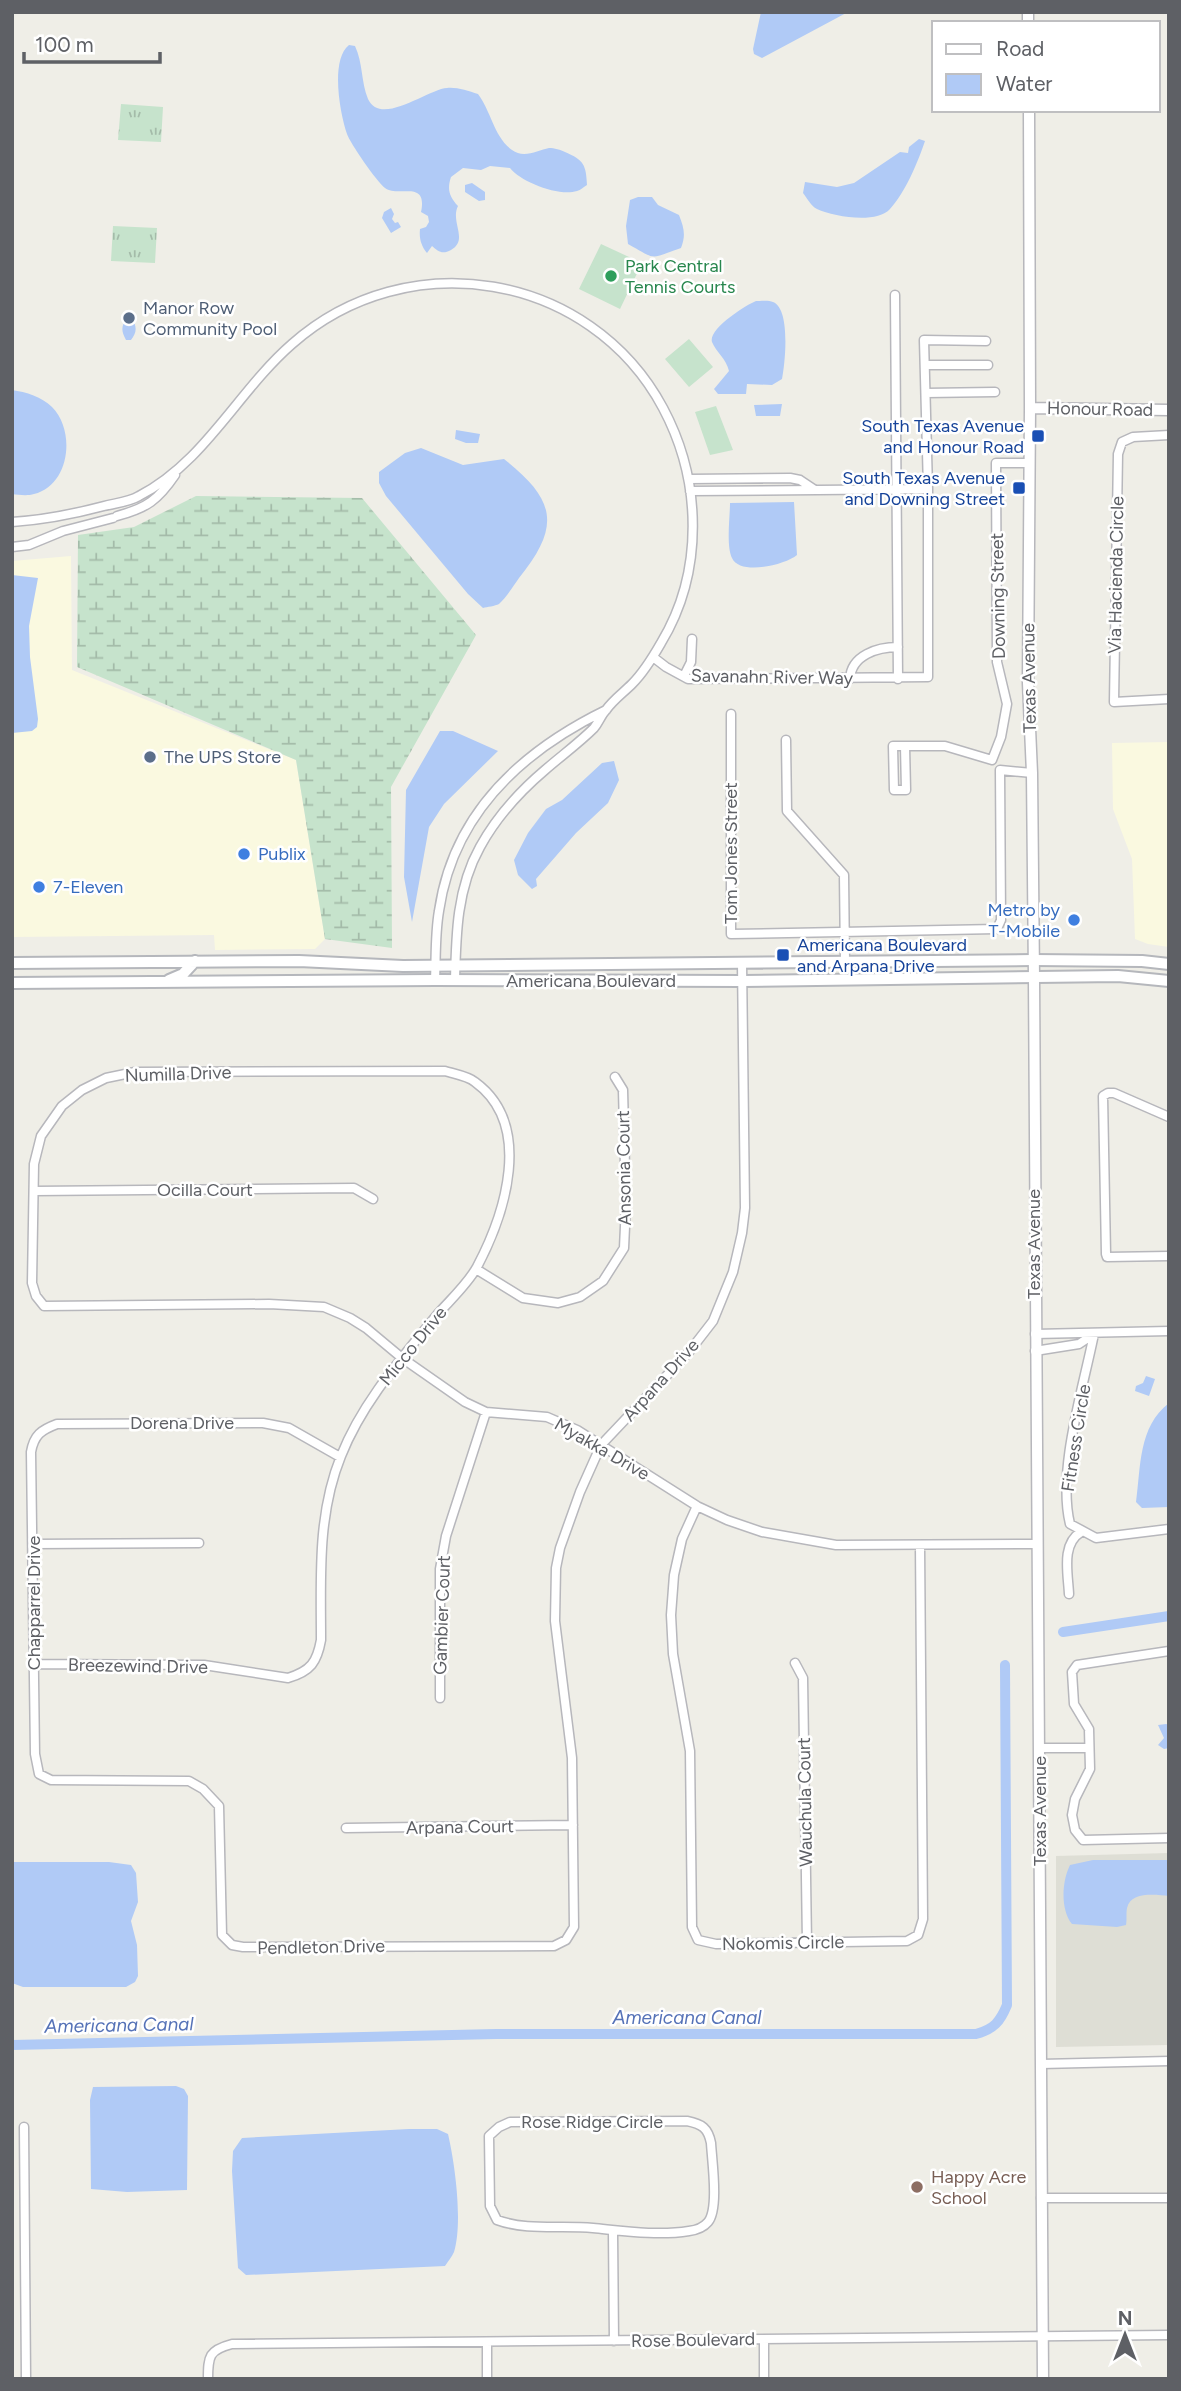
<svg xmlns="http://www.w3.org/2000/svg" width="1181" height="2391" viewBox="0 0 1181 2391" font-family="Figtree,sans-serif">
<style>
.commercial{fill:#faf9e0}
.education{fill:#deded5}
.grass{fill:url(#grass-tufts)}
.wetland{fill:url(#wetland-marsh)}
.pitch{fill:#c6e3cc}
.water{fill:#b0caf6}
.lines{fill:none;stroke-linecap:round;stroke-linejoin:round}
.canal{stroke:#b0caf6;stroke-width:10}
.minor-casing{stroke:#b7b7bc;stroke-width:11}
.tertiary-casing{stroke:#b7b7bc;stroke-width:13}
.secondary-casing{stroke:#b5b7bc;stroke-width:14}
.minor{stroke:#fff;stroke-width:8}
.tertiary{stroke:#fff;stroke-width:10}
.secondary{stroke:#fff;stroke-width:10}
.leisure-dot{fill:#2e9e5b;stroke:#fff;stroke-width:2.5}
.service-dot{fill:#5c6f8a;stroke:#fff;stroke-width:2.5}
.transit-dot{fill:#1a4fb4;stroke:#fff;stroke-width:2.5}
.shop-dot{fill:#3f7fe0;stroke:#fff;stroke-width:2.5}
.education-dot{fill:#8d6e63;stroke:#fff;stroke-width:2.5}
.labels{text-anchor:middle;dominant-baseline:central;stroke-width:5;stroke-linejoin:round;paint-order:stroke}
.leisure-label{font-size:18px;fill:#27864d;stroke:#fff;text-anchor:start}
.service-label{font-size:18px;fill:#4e5e75;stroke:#fff;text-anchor:start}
.street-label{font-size:18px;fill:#5e6065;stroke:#fff}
.transit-label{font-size:18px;fill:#164399;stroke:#fff;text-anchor:end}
.shop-label{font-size:18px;fill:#366cbe;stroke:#fff;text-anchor:start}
.education-label{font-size:18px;fill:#785e54;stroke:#fff;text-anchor:start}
.water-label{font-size:19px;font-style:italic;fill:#5572b7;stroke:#fff}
</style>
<defs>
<pattern id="grass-tufts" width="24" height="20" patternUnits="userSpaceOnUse" patternTransform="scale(1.75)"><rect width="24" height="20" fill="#c6e3cc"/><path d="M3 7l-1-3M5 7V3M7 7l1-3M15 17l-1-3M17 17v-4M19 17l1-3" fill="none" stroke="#a4bba9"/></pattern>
<pattern id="wetland-marsh" width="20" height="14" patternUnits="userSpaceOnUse" patternTransform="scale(1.75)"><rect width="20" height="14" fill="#c6e3cc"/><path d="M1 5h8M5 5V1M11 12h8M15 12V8" fill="none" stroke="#a4bba9"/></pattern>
</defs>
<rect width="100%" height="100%" fill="#efeee7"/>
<path class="commercial" d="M71 556 72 670 296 760 325 939 315 949 215 950 214 935 12 937V561Z
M1169 742V947L1148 944 1135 939 1132 859 1113 809 1112 743Z"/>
<path class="education" d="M1169 1853V2045L1056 2047V1856Z"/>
<path class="grass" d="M121 104 163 107 161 142 118 140Z
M113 226 157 228 155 263 111 261Z"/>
<path class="wetland" d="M196 496 362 498 476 635 391 787 392 948 325 939 296 760 77 667 78 535 134 527Z"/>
<path class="pitch" d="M601 244 642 263 620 309 579 289Z
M689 339 713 367 689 387 665 359Z
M716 406 733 450 710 455 695 412Z"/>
<path class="water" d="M761 12H848L762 58 754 54 753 49Z
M349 45 355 46C363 63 361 82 368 99 381 127 428 89 447 88 457 87 468 91 478 94 491 111 494 137 512 150 524 159 538 150 549 148 554 148 561 150 565 152 584 160 586 165 587 185 583 187 581 190 577 191 559 197 521 182 510 168L490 166 481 170 463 168 451 177C447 189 449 196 458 206 450 222 469 240 451 250 442 255 438 251 432 246L427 253C421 246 419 238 420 229L426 227 429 222 428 216 421 212C428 179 398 198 385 188 377 182 350 143 347 134 340 114 330 60 349 45Z
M919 139 925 141C918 162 905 193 890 209 877 224 834 217 817 209 811 206 807 198 803 193L805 182 837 187 854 183 900 152 908 153 909 147Z
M472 183 485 192V200L479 201 465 192V185Z
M638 197H652L658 205 679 215C684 228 686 235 681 248 649 259 658 261 628 244L626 226 630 200Z
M391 208 394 214 392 219 395 223 398 222 401 227 391 233 382 218 384 212Z
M756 301C761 301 769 300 773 302 791 309 785 364 782 379L772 385 747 384 746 394H718L714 389 729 371C726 358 716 352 712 342 708 329 746 305 756 301Z
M127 318H132C137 327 137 332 131 340H126C121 331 121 326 127 318Z
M12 390C26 392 42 397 52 407 76 431 70 485 34 494 28 496 19 495 12 494Z
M782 404 780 416H756L754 405Z
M456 430 480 434 478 443H466L455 439Z
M421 448 463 465 504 459C556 500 561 526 519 578 514 585 506 598 499 604 495 606 487 607 483 608L468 594 386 496 379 483V472L405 453Z
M794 502 797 555C785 565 740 576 732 558 726 546 730 517 730 503Z
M12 575 38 578 29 626 30 657 38 719 37 727 32 731 12 733Z
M440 731H453L498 751 444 804 429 827 412 922 404 877 406 790Z
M614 761 619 780 608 803 576 833 536 879 537 886 532 889 518 875 514 860 528 833 546 809 562 800 602 763Z
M1146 1376 1155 1379 1149 1396 1135 1391 1136 1386 1143 1383Z
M1169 1403V1507L1142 1508 1136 1502C1141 1467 1138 1427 1169 1403Z
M1166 1724 1169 1725V1748L1164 1749 1158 1745 1164 1738 1158 1725Z
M1093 1860H1169V1896C1156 1895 1131 1891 1127 1908 1126 1913 1127 1920 1126 1925L1117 1927 1072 1924C1060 1909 1062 1881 1070 1865Z
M12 1862H109L131 1865 136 1873 138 1902 131 1921 137 1945 138 1976 135 1982 126 1987H23L12 1983Z
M176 2086 184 2089 188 2096 187 2190 127 2192 91 2189 90 2100 93 2087Z
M409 2129H437L448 2134C455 2164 463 2222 454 2252 452 2257 448 2261 445 2266L246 2275 238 2268 232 2171 233 2151 242 2138Z"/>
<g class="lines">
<path class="canal" d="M1063 1632 1169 1616
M12 2045 496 2034H976C994 2029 1000 2022 1007 2005L1005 1665"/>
<defs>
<path id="minor" d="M895 295 898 679
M925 365H988
M926 393 995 392
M1169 435 1133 437 1122 442 1118 454 1114 702 1169 699
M689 479 790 478 800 480 815 490
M690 491 928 489
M117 516C147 508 158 500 175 475
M12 522C44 520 74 514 104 506 116 503 129 502 139 496 205 462 238 391 292 344 407 242 590 272 663 408 702 481 704 572 661 643 653 657 643 673 632 684 623 693 613 700 606 710 601 715 599 722 594 728 579 743 561 756 545 770 519 792 496 818 480 847 457 888 456 934 455 980
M12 547 29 545 63 531 113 518
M653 657 666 667 688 679 928 677V489L924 340 986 341
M684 676 691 662 692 639
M850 679C851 655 878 647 898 647
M731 714V934L997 929 1001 920 1000 770 1032 773
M786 740 787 811 844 875 845 962
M905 746 906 790H894L893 746H945L992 760 1001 737 1007 704 997 662 996 463H1029
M435 980C436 957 435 934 439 911 453 814 522 751 606 710
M1169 1117 1114 1093H1108L1103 1096 1106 1254 1107 1257 1169 1256
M34 1191 354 1188 373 1199
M476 1269 523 1298 558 1303 580 1297 603 1281 624 1248 626 1205 623 1090 615 1077
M1035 1334 1169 1331
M1094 1334C1083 1389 1057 1471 1070 1524L1096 1538 1169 1529
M1035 1351 1079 1344 1094 1334
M340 1457 289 1428 263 1423 57 1424C41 1430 34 1435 31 1452L35 1754 39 1774 51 1780 189 1781 203 1789 219 1806 222 1935 232 1945 243 1947 554 1946 566 1940 574 1927 572 1758 555 1621 556 1568 560 1548 580 1492 601 1445 689 1352 713 1321 733 1272 742 1233 745 1208 742 963
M697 1506 682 1539 674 1575 671 1615 673 1654 690 1751 692 1927 698 1940 716 1944 907 1941 918 1935 923 1919 920 1545
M34 1544 199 1543
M1069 1594C1068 1573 1061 1544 1081 1532
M1169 1651 1077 1665 1072 1672 1074 1704 1089 1729 1090 1769 1075 1799 1072 1815 1075 1830 1083 1840 1169 1838
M795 1663 803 1678 807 1943
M34 1664 204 1665 288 1678C311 1671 317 1662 321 1640 321 1578 317 1515 341 1456 362 1403 400 1360 436 1316 449 1301 467 1285 477 1267 505 1214 534 1125 475 1082 468 1076 454 1074 445 1071L135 1072 106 1078 82 1090 62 1106 41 1136 34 1164 32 1283 36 1296 44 1306 269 1304 324 1307 350 1318 366 1328 402 1358 465 1402 486 1412 547 1417 577 1430 697 1506 727 1520 762 1532 836 1545 1037 1544
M440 1698V1569L446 1536 486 1412
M1039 1748H1089
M346 1828 573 1825
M1041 2064 1169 2061
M687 2121C702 2124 708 2128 711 2143 712 2161 719 2209 708 2222 703 2228 697 2230 689 2231 658 2236 624 2231 593 2228 561 2225 527 2231 497 2220L490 2206 489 2136 499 2127 510 2122Z
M24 2127 26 2379
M1041 2198H1169
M613 2232 614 2341
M487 2343V2379
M208 2379C208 2356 209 2350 232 2344L1169 2335
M764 2379V2339"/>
<path id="tertiary" d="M1028 12V23
M1029 110 1030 408 1028 683 1032 773 1034 978 1043 2379
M1030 408 1169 410"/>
<path id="secondary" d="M12 963 299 961 403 966 1033 960 1142 961 1169 964
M169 980 183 974 195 961
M12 983 435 980 743 981 1118 976 1169 981"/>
</defs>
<use href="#minor" class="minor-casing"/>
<use href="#tertiary" class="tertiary-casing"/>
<use href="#secondary" class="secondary-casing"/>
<use href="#minor" class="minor"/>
<use href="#tertiary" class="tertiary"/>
<use href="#secondary" class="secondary"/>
</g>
<circle class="leisure-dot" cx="611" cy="276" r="7"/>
<g class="service-dot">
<circle cx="129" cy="318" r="7"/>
<circle cx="150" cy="757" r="7"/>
</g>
<g class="transit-dot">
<rect x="1031" y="429" width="14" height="14" rx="3.5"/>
<rect x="1012" y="481" width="14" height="14" rx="3.5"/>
<rect x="776" y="948" width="14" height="14" rx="3.5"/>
</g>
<g class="shop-dot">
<circle cx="244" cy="854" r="7"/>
<circle cx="39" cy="887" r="7"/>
<circle cx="1074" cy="920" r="7"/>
</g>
<circle class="education-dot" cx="917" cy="2187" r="7"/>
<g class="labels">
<g class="leisure-label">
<text x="625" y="266">Park Central<tspan x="625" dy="21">Tennis Courts</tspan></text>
</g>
<g class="service-label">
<text x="143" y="308">Manor Row<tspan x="143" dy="21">Community Pool</tspan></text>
<text x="164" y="757">The UPS Store</text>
</g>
<g class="street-label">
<text transform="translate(1100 409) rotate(1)">Honour Road</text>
<text transform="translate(1116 575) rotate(-89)">Via Hacienda Circle</text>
<text transform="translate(998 596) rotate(-91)">Downing Street</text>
<text transform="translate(772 677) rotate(1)">Savanahn River Way</text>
<text transform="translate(1029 678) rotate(-91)">Texas Avenue</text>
<text transform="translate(731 853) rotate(-90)">Tom Jones Street</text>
<text x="591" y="981">Americana Boulevard</text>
<text transform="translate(178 1074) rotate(-2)">Numilla Drive</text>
<text transform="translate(624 1168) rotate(-91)">Ansonia Court</text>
<text x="205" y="1190">Ocilla Court</text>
<text transform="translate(1034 1244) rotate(-90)">Texas Avenue</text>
<text transform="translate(413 1346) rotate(-51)">Micco Drive</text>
<text transform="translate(661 1380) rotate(-48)">Arpana Drive</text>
<text x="182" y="1423">Dorena Drive</text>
<text transform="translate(1076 1438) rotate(-81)">Fitness Circle</text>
<text transform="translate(602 1449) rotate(30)">Myakka Drive</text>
<text transform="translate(34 1603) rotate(-90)">Chapparrel Drive</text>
<text transform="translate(442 1615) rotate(-88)">Gambier Court</text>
<text transform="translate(138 1666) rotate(1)">Breezewind Drive</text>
<text transform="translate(805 1802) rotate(-91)">Wauchula Court</text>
<text transform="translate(1040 1811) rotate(-90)">Texas Avenue</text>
<text transform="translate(460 1827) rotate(-1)">Arpana Court</text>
<text transform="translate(783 1943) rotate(-1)">Nokomis Circle</text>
<text transform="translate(321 1947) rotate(-1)">Pendleton Drive</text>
<text x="592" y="2122">Rose Ridge Circle</text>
<text transform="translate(693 2340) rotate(-1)">Rose Boulevard</text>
</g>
<g class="transit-label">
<text x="1024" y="426">South Texas Avenue<tspan x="1024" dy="21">and Honour Road</tspan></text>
<text x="1005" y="478">South Texas Avenue<tspan x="1005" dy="21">and Downing Street</tspan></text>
<text x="797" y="945" text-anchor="start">Americana Boulevard<tspan x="797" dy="21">and Arpana Drive</tspan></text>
</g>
<g class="shop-label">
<text x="258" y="854">Publix</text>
<text x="53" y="887">7-Eleven</text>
<text x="1060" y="910" text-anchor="end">Metro by<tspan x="1060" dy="21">T-Mobile</tspan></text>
</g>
<g class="education-label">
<text x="931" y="2177">Happy Acre<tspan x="931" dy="21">School</tspan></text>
</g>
<g class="water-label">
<text x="687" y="2017">Americana Canal</text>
<text transform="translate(119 2025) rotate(-1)">Americana Canal</text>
</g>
</g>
<rect width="1181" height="2391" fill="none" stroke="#5e6065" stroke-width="28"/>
<rect x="932" y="21" width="228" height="91" fill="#ffffff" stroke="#bfbfc1" stroke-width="2"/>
<rect x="946" y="44" width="35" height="10" fill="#ffffff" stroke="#bfbfc1" stroke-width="2"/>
<text x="996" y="56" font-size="21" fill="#5e6065">Road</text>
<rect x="946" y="74" width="35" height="21" fill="#b0caf6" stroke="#bfbfc1" stroke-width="2"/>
<text x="996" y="91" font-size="21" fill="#5e6065">Water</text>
<g transform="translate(1125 2335)" stroke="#ffffff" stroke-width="5" paint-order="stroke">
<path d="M0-5L12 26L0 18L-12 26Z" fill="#5e6065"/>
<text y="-10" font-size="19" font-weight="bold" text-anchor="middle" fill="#5e6065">N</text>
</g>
<path d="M24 52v10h136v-10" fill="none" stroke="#5e6065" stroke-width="3.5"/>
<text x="35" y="52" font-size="21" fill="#5e6065" stroke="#ffffff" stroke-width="5" paint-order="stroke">100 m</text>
</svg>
